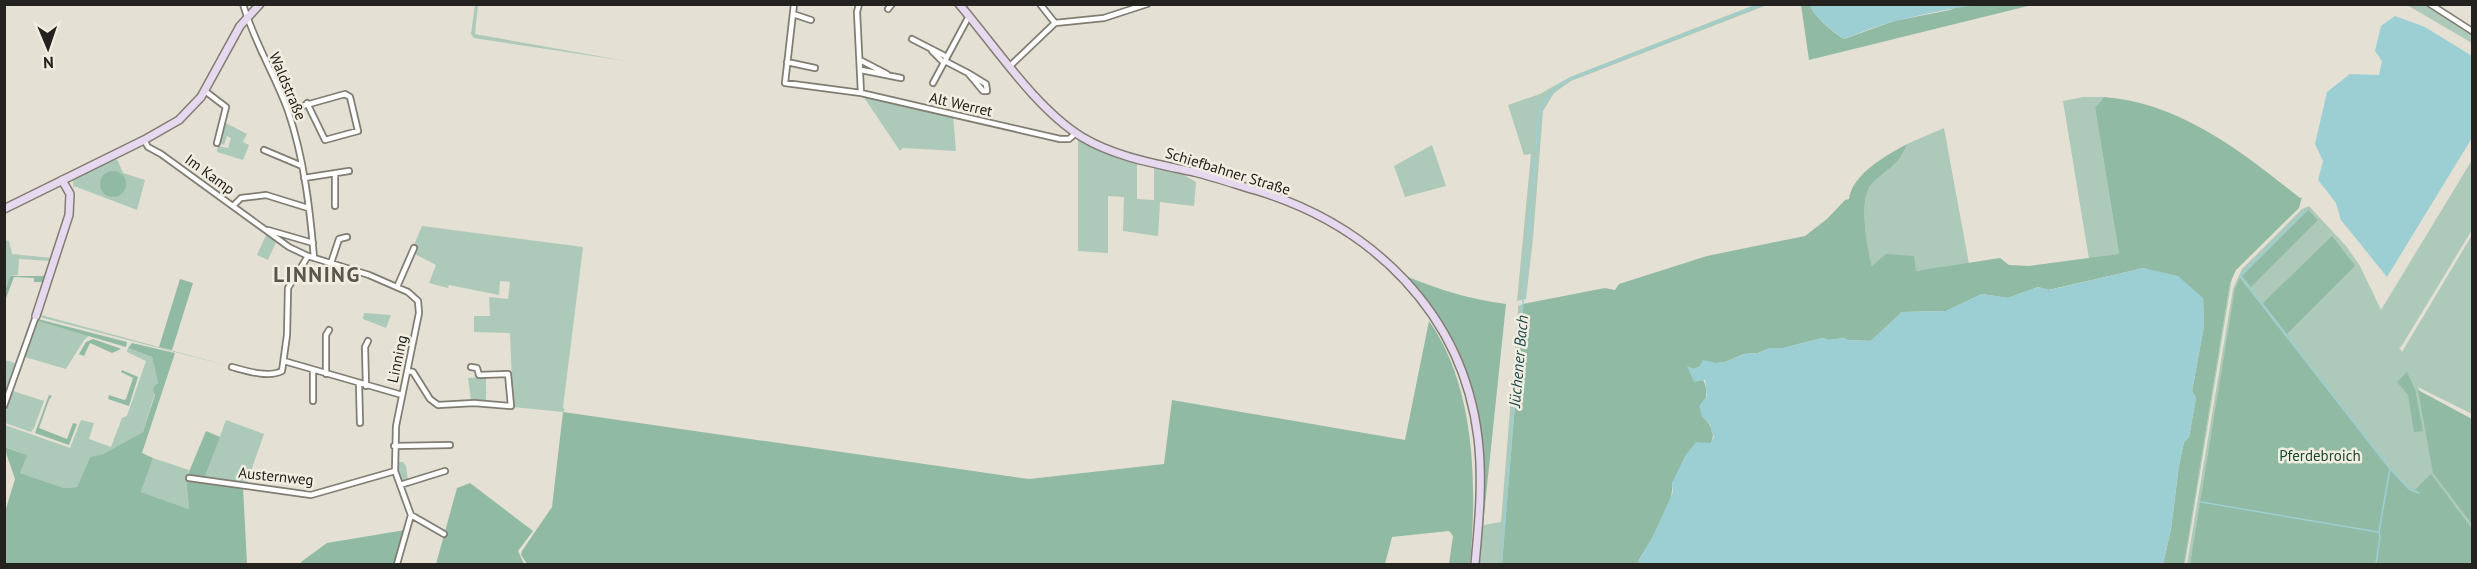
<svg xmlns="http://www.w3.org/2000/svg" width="2477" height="569" viewBox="0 0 2477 569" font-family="'PT Sans',sans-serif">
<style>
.green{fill:#acc9b9}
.forest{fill:#91baa4}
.water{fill:#9ccfd4}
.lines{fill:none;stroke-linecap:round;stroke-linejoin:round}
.stream{stroke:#9ccfd4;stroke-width:1.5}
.street-casing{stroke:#817d72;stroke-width:8}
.secondary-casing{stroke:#817d72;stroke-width:10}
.street{stroke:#fff;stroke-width:4.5}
.secondary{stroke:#e6d8ee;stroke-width:7}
.labels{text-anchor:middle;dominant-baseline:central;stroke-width:5;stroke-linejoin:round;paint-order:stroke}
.street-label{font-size:15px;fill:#24221e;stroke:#f2ede1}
.park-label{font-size:15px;fill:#164a33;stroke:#f2ede1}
.water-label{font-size:16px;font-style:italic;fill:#1b4a4e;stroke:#f2ede1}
.district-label{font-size:21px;font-weight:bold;letter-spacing:1.5px;fill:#5a564c;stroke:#f2ede1}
</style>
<rect width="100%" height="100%" fill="#e4e0d4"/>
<path class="green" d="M1757 4 1767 5 1571 81 1554 93 1543 111 1533 238 1526 299 1517 301 1531 154 1524 155 1508 105 1540 94 1570 77Z
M475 5H478L475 34 626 61 474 38 471 34Z
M2407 5H2425L2472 33V43Z
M861 93 953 115 956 151 903 148 900 151Z
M2083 97H2104L2095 108 2119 254 2089 259 2063 101Z
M224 122 247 134 243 142 249 145 243 160 217 152 218 146 228 148 231 138 227 136 224 145 219 143Z
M1944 128 1969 264 1916 271 1872 266C1867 248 1859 203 1870 186 1883 168 1898 168 1907 144Z
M1078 140 1108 154 1137 163V199L1154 200V168L1184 175 1196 182 1194 206 1160 202 1158 236 1123 231 1124 197 1108 196V253L1078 251Z
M1432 145 1446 186 1405 197 1394 166Z
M117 159 123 173 145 180 137 210 74 186V212L41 315 229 366 43 318 40 315 71 217 74 202 73 178Z
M2472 160V230L2401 347H2399L2402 352 2472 235V414L2418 387 2472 523V552L2191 564 2237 286 2190 564H2187L2233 289 2242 269 2302 209 2309 206 2346 246 2360 266 2381 310Z
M422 226 583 247 563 407 565 410 563 412 513 407 510 333 474 332V316H490L489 297 508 299 510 282 500 281 499 295 449 285 448 288 429 283 436 265 411 252Z
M267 233 277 240 268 260 257 255Z
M5 240 9 241 12 254 52 258 51 261 19 259 18 275 10 276 5 291Z
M2232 278 2185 564H2184L2230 283Z
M1523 304 1502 564H1477L1481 528 1483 525 1501 522 1518 310V306Z
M364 313 391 315 386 328 363 319Z
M37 321 89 336 84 340 66 369 25 357Z
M128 348 152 357 158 383 143 432 103 454 90 457 77 487 64 488 20 473 26 455 5 447V425L70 448 81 420 94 423 89 439 111 447 122 418 127 416 146 361 127 352Z
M5 360 18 364 5 403Z
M486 377V402L471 401 468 378Z
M13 391 44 401 34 428 31 432 5 423V414Z
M226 420 264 434 246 485 204 479Z
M153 458 189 470 186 479 189 509 141 492Z
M396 462H403L406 466 408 480 401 481Z"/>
<path class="forest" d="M1801 5H1810C1813 16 1834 33 1844 39L1894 21 1950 10 1962 5H2032L1809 60Z
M2104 97C2181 103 2242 152 2300 198L2302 197 2299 208 2236 270 2230 283 2184 564H2163L2171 529 2179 465 2184 442 2189 437 2196 398 2192 391 2204 326 2203 298 2144 268 2048 290 2038 287 2008 298 1982 294 1946 311 1902 312 1871 341 1848 340 1844 338 1829 340 1822 338 1783 348H1770L1758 353 1744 354 1725 362 1716 363 1703 361 1699 367 1694 369C1711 385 1707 394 1702 416 1710 424 1716 432 1711 443L1672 483C1675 504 1650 541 1639 560L1641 564H1502L1523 304 1605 288 1615 290 1619 284 1707 256 1805 236 1827 219 1845 200 1849 199C1852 174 1887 155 1907 144 1898 168 1884 169 1870 186 1859 202 1867 248 1872 266L1886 254 1914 256 1916 271 2000 258 2009 265 2029 266 2119 254 2095 108Z
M100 184a13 13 0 1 1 26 0a13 13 0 1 1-26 0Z
M2308 210 2318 220 2251 287 2242 276Z
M2332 236 2355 266 2287 334 2263 303Z
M47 273 43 282H34V278L14 277 5 301V291L10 276H43Z
M1406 276C1439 290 1470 299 1506 304L1483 525 1481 524C1488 423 1471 354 1406 276Z
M2240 278 2389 469 2409 490 2419 494 2414 491 2431 474 2472 529V564H2190L2235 289Z
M180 279 193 283 172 350 159 347Z
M38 319 127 342 126 347 37 321Z
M1429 321C1476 387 1477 487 1470 564H1449L1453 536 1449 531 1392 537 1385 564H527L521 555 522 551 552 507 563 412 1029 479 1164 464 1172 400 1405 440Z
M93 339 119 348 121 349 112 353 90 343 84 356 79 354 86 342Z
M132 343 175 353 142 453 153 458 141 492 189 509 186 479 206 431 220 437 204 479 243 487 247 564H5V512L15 479 4 447 27 455 20 473 64 488 77 487 90 457 103 454 143 432 155 395 153 388 158 383 152 357 128 348Z
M122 370 138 377 129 406 108 399 109 395 124 400 126 399 133 378 121 372Z
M2407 372 2415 389 2423 431 2414 432 2408 395 2397 382Z
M2418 390 2472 419V524L2433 473Z
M49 395 52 396 49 400 39 428 67 439 73 423 77 424 69 445 35 433Z
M470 483 533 531 518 551 524 564H436L457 488Z
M405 530 396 564H301V562L327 543Z"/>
<path class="water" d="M1810 5V4L1976 5C1932 11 1883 22 1844 39 1834 32 1813 16 1810 5Z
M2395 16 2425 27 2472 56V138L2387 277 2341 220 2336 203 2318 180 2323 161 2315 144 2327 92 2350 74 2379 75 2382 61 2375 51 2381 26Z
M2144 268 2178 276 2203 298 2204 326 2192 391 2196 398 2189 437 2184 442 2179 465 2171 529 2163 564H1641L1638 562 1653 536 1673 492 1672 483 1685 456 1696 442 1711 443 1714 437 1711 431V426L1702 416 1699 406 1707 396 1705 380 1694 382 1687 366 1694 369 1699 367 1703 360 1716 363 1725 362 1744 354 1758 353 1770 348H1783L1822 338 1829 340 1844 338 1848 340 1871 341 1902 312 1946 311 1982 294 2008 298 2038 287 2049 290Z"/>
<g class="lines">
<path class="stream" d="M1536 150C1538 117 1536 99 1567 80L1762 4
M2306 211 2240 276 2390 468 2379 532 2380 537 2376 564
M2391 469 2409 489 2419 493
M2201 502 2378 532
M1501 564 1535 158"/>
<defs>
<path id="street" d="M243 4C254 42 275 75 288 111 304 158 310 209 314 258
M794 4 785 83 861 93
M859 4 857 12 861 93 1060 139H1069L1076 133
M1040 4 1055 23
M2430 4 2472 31
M888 9 892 4
M793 14 811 20
M912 39 947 57
M932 51 944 63
M860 60 887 74
M945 61 968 73 983 91H987L986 84 968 73
M787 62 815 68
M1010 66 1055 23 1104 18 1147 4
M861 70 901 78
M933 83 969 16
M205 91 226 107 217 143
M288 110 345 94 350 97 358 131 325 140 307 103
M144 140 148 147 161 154 289 247 308 256 369 275 408 292 418 301 419 313 396 426 395 471 411 515 397 564
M264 150 302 166
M335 173V206
M304 178 349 171
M233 206 241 198 266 195 308 208
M268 230 313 243
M331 263 339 239 347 237
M397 287 414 248
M284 361 402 395
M232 367C247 371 268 378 282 371L287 335 288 288 308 256
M408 371 413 372 430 399 438 405 474 403 511 406 508 374 479 375 477 368 471 367
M326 374V335L329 330
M359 384 360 423
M366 386 365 347 368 341
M313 401V370
M4 406 36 316
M394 446 450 445
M189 478 311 495 395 471
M400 485 445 471
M411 515 444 534"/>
<path id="secondary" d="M959 4C995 46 1035 108 1082 137 1115 157 1157 164 1194 172 1214 177 1235 184 1255 190 1372 225 1463 313 1478 438 1483 480 1479 522 1475 564
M4 209 144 140 179 120 201 97 240 26 260 4
M36 316 69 215 70 194 62 180"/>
</defs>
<use href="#street" class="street-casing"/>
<use href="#secondary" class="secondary-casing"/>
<use href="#street" class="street"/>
<use href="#secondary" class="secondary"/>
</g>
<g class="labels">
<g class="street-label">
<text transform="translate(288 86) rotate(67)">Waldstraße</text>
<text transform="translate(961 104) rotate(13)">Alt Werret</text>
<text transform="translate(1228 171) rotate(17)">Schiefbahner Straße</text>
<text transform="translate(210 174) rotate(36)">Im Kamp</text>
<text transform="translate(397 359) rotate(-78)">Linning</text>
<text transform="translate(276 476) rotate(6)">Austernweg</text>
</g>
<g class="park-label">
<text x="2320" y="455">Pferdebroich</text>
</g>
<g class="water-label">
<text transform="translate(1518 361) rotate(-85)">Jüchener Bach</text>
</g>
<g class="district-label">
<text x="317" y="274">LINNING</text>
</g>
</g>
<rect width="2477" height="569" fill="none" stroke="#24221e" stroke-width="12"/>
<g transform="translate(48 48) rotate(178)" stroke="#f2ede1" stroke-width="4.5" paint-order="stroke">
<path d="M0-4.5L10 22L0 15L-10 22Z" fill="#24221e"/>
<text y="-9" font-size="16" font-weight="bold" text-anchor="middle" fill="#24221e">N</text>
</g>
</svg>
